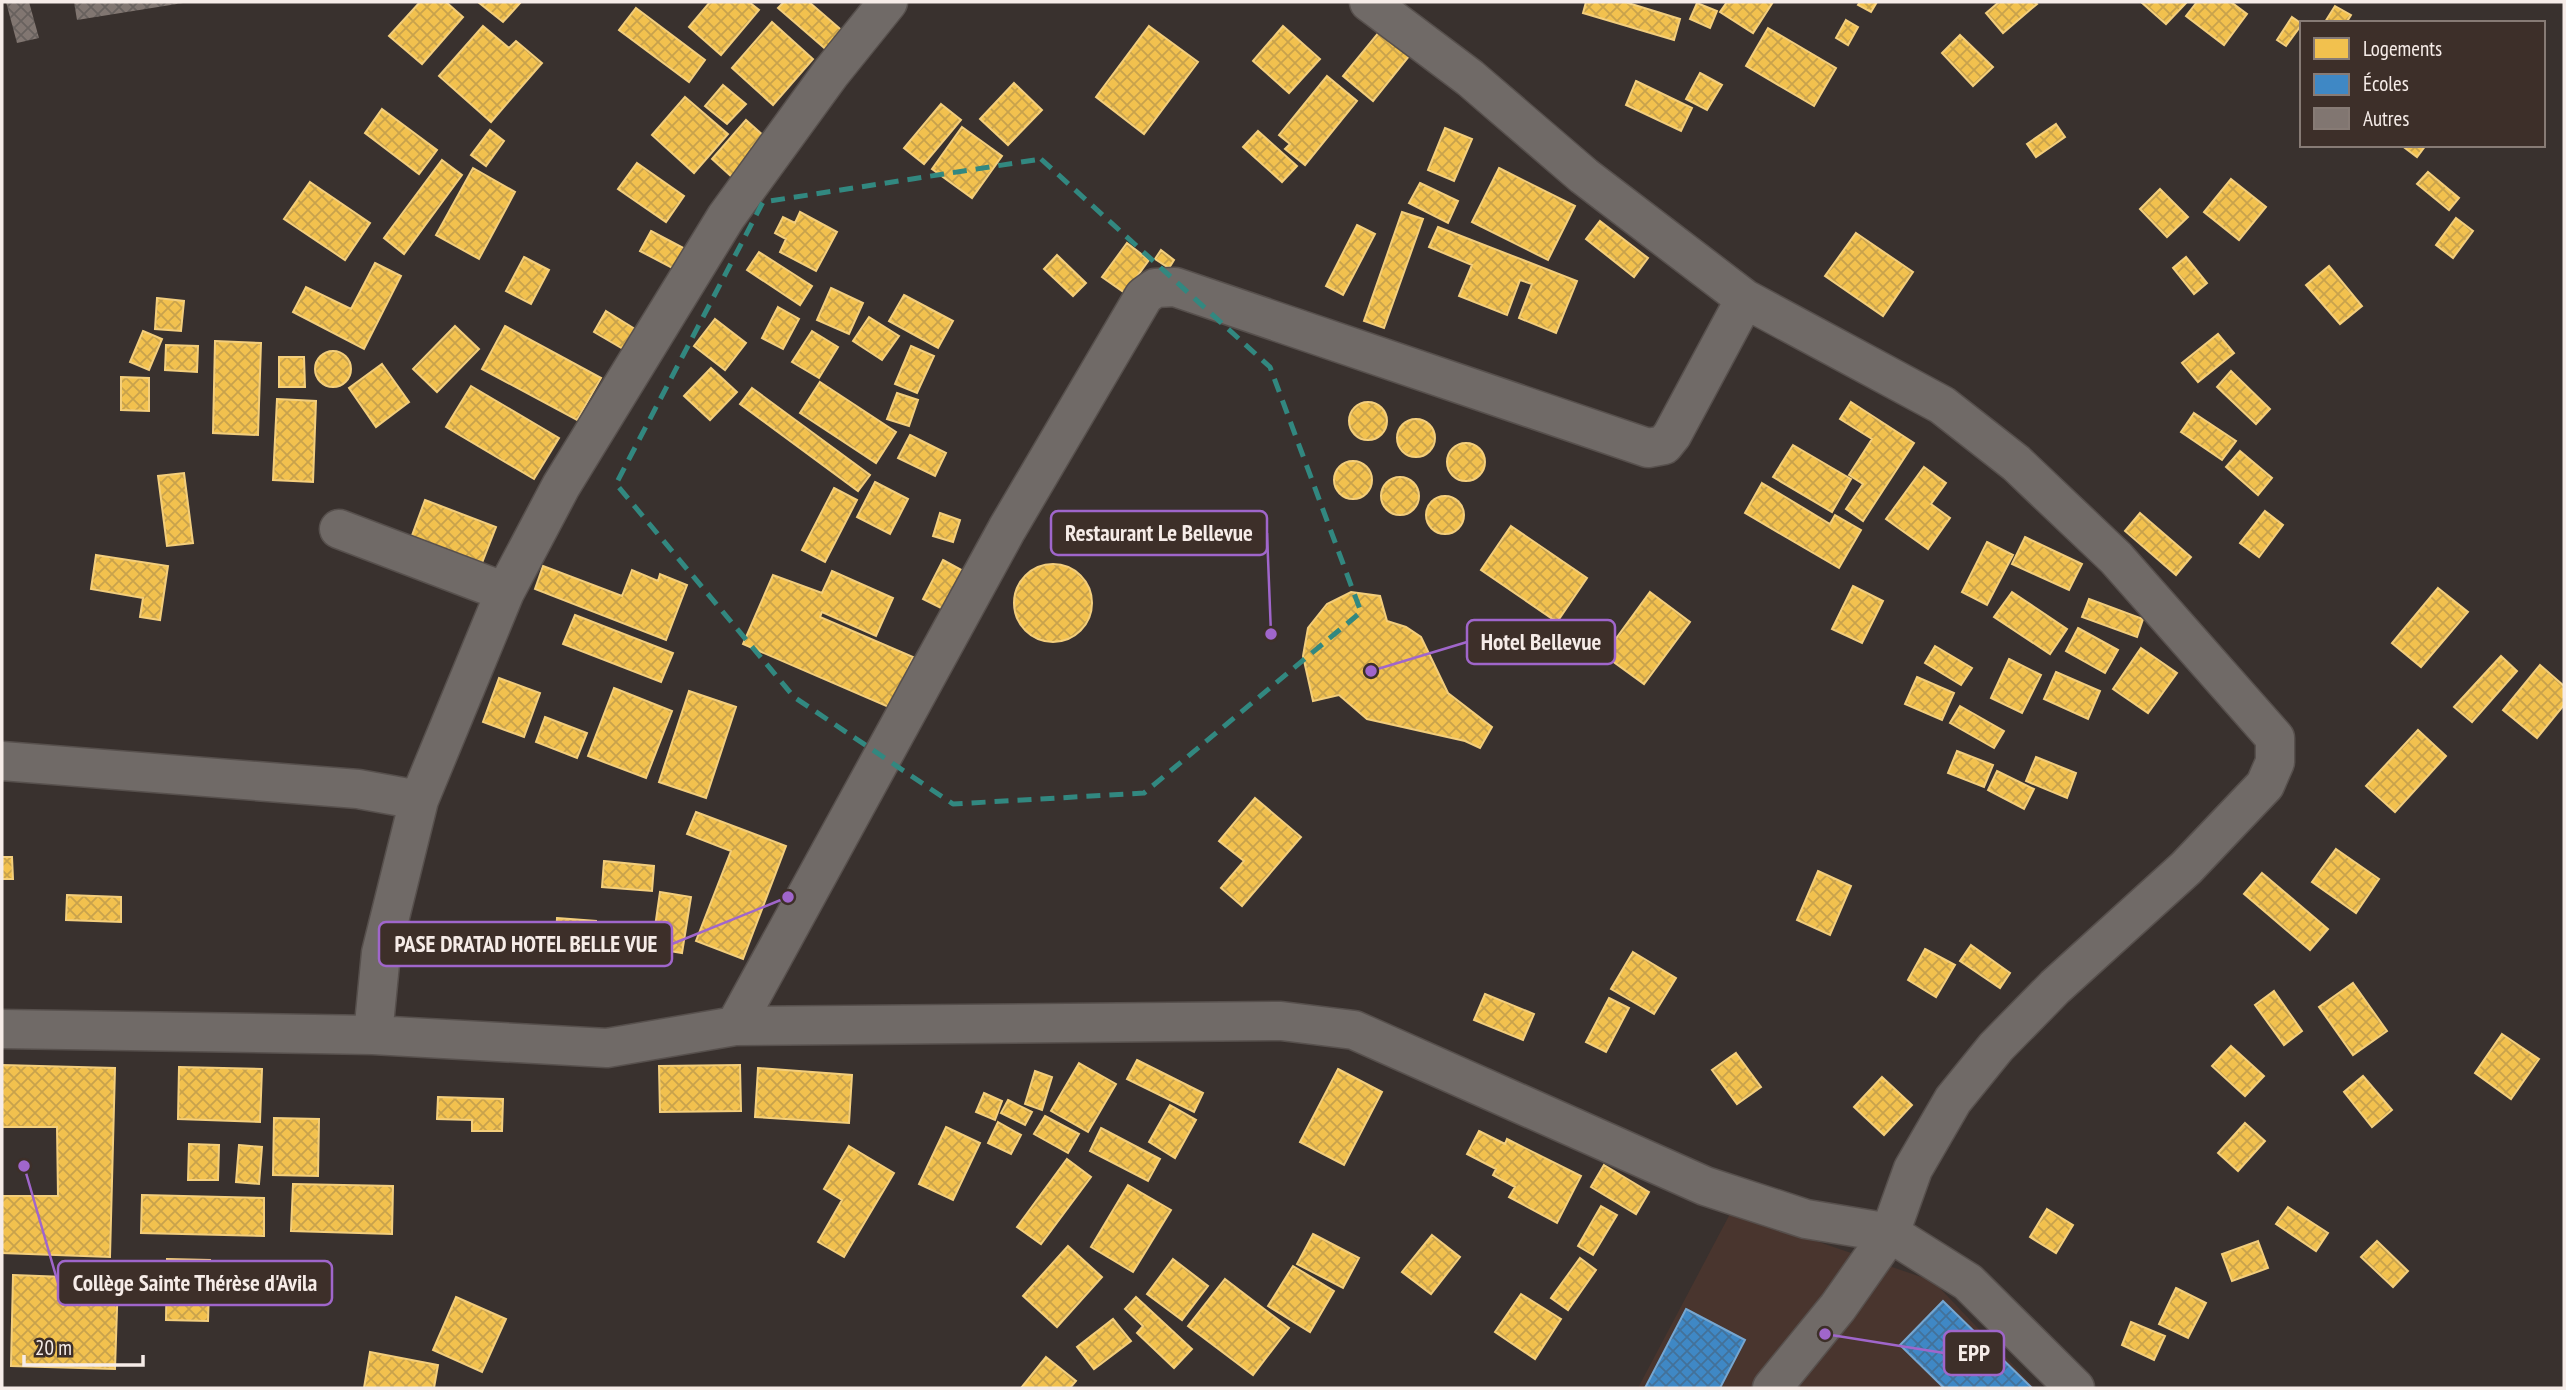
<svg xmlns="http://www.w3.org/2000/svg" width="2566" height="1390" viewBox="0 0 2566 1390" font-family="'PT Sans Narrow',sans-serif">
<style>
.built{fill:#49352e}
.homes{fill:url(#homes-cross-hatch);stroke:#f3ce7c;stroke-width:2}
.schools{fill:url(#schools-cross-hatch);stroke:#76a6d0;stroke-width:2}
.building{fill:url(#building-cross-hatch)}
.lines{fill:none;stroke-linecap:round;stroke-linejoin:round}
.minor-casing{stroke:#57504d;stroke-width:41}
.minor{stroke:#706a67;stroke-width:38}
.marked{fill:none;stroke:#328880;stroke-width:5;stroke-dasharray:14 9;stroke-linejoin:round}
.leader{fill:none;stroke:#a066cb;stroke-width:2.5}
.callout-dot{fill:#a066cb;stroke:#3d2f29;stroke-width:2.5}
.callout{fill:#3d2f29;stroke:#a066cb;stroke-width:2.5}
.callout-label{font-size:23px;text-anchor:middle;font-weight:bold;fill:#f6ece8}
</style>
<defs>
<pattern id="homes-cross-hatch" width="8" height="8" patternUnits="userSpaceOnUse" patternTransform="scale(1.75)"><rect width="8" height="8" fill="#f2c14e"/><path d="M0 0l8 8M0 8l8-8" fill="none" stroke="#c8a24c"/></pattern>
<pattern id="schools-cross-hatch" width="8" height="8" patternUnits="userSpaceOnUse" patternTransform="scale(1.75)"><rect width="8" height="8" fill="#3f88c5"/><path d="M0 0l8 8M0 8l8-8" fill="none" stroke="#437199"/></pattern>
<pattern id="building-cross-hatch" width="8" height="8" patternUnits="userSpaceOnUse" patternTransform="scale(1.75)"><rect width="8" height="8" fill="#817671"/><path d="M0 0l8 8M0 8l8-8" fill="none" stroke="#68615e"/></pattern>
</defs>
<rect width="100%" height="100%" fill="#39312e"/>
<path class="built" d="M1731 1212 1933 1281 2035 1388H1638Z"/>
<path class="homes" d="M420 2H446L463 17 422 64 389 36Z
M478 2H521L503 22Z
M710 2H749L759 10 721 55 689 27Z
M784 2H809L853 40 836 58 778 8Z
M1586 2H1625L1680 19 1674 40 1583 13Z
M1727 2H1773L1753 33 1720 12Z
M1860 2H1877L1871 12 1858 5Z
M1999 2H2034L2037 4 2003 33 1986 13Z
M2141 2H2187L2166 24Z
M2197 2H2231L2247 14 2224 45 2186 16Z
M1697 3 1717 11 1710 28 1690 19Z
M2335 6 2351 15 2346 23 2325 22Z
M636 8 705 60 689 82 619 30Z
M2292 17 2302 24 2286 46 2277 40Z
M1846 20 1858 27 1848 45 1836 38Z
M772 22 813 59 773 105 732 68Z
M483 26 509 48 516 41 542 63 491 122 439 76Z
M1149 26 1198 62 1144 134 1096 97Z
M1283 26 1320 59 1289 93 1253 61Z
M1768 28 1836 68 1814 106 1746 66Z
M1380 31 1410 55 1373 101 1343 76Z
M1960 35 1993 67 1973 86 1942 53Z
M1700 73 1722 85 1707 110 1686 99Z
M1327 76 1357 101 1305 165 1285 149 1290 144 1279 135Z
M1636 81 1692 108 1681 131 1626 105Z
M1014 83 1042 110 1008 145 980 119Z
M723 85 746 104 727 124 705 106Z
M685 97 728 134 694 173 652 135Z
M941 104 961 120 924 164 904 148Z
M382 109 437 150 419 174 365 133Z
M746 120 766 138 732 177 712 159Z
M2056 124 2065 137 2036 157 2027 144Z
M962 127 1002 156 972 198 932 169Z
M1445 128 1472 139 1454 181 1428 170Z
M490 130 504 141 486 166 471 155Z
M1258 131 1297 166 1282 182 1243 147Z
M2401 145H2426L2417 157Z
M442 160 462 175 404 254 384 238Z
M637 163 684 196 666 222 618 189Z
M473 168 515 192 479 259 436 235Z
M1499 168 1575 206 1548 260 1472 222Z
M2428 172 2459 198 2449 210 2417 184Z
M2231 179 2266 207 2239 240 2204 212Z
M310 182 370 223 345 260 284 219Z
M1420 183 1458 201 1448 223 1409 203Z
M2160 189 2188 217 2167 237 2140 209Z
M800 212 837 232 816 271 780 252 786 239 775 233 783 217 795 223Z
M1402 212 1423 219 1384 328 1364 321Z
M2456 218 2473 231 2453 258 2436 245Z
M1600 221 1648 258 1634 277 1586 239Z
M1357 225 1375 234 1343 295 1326 286Z
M1438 227 1577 281 1556 333 1519 318 1532 284 1520 280 1507 315 1459 296 1472 265 1429 247Z
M651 231 689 251 678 271 640 251Z
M1856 233 1913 272 1883 316 1825 276Z
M1127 243 1149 260 1125 293 1102 277Z
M1161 250 1174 260 1169 268 1155 259Z
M759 252 812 286 800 305 747 270Z
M1057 255 1086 283 1073 296 1044 269Z
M524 257 549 270 531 304 506 291Z
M2186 257 2207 283 2194 294 2173 268Z
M375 263 401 276 364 349 293 312 306 287 351 309Z
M2329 266 2362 306 2340 324 2306 285Z
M831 288 863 303 849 334 817 320Z
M904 295 953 321 938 348 889 321Z
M157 298 184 301 181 331 155 329Z
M778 307 799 319 783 349 762 338Z
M606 311 635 329 623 349 594 332Z
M869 317 899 336 882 360 853 341Z
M715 319 746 343 725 370 694 346Z
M455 326 479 349 437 392 413 369Z
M505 326 601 378 577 420 482 369Z
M143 331 162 339 149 370 130 362Z
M812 331 838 347 819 378 792 362Z
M2218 334 2234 353 2198 382 2182 363Z
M215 341 261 343 258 435 213 433Z
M166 345 198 346 197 372 165 370Z
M911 346 934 356 917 393 895 384Z
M315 369a18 18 0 1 1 36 0a18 18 0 1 1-36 0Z
M279 357H304L305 387H279Z
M382 364 409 402 376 427 349 388Z
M711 368 737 392 710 420 684 396Z
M2231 371 2270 409 2256 424 2217 387Z
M121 377 149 378V411L121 410Z
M820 382 896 432 876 463 800 413Z
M471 386 559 438 534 479 446 427Z
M752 388 870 475 858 491 740 404Z
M897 393 918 400 909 426 887 419Z
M277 399 316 401 313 482 273 480Z
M1851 402 1914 443 1863 521 1846 509 1863 484 1849 475 1872 439 1840 419Z
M1349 421a19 19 0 1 1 38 0a19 19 0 1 1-38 0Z
M2194 413 2236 441 2222 460 2181 432Z
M1397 438a19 19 0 1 1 38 0a19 19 0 1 1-38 0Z
M910 435 946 453 935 476 898 458Z
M1447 462a19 19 0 1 1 38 0a19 19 0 1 1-38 0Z
M1793 445 1851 479 1832 512 1773 477Z
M2240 451 2272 478 2258 495 2226 467Z
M1334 480a19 19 0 1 1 38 0a19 19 0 1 1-38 0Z
M1924 467 1946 483 1931 504 1950 518 1928 549 1886 519Z
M184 473 193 543 167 546 158 476Z
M1381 496a19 19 0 1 1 38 0a19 19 0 1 1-38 0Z
M875 482 908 499 890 534 857 517Z
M1762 483 1830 524 1835 515 1861 530 1839 568 1745 513Z
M834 488 857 500 825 562 802 550Z
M1426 515a19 19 0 1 1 38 0a19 19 0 1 1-38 0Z
M425 500 496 527 480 568 410 541Z
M2265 511 2283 525 2259 557 2240 543Z
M940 513 960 520 953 542 933 536Z
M2140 513 2191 557 2176 575 2125 531Z
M1511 526 1587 578 1557 622 1481 570Z
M2025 537 2082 564 2069 590 2012 564Z
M1987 542 2013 555 1987 605 1962 592Z
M96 555 168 566 160 620 140 617 143 598 91 589Z
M943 560 965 572 945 610 923 599Z
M1014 603a39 39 0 1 1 78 0a39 39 0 1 1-78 0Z
M543 566 622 596 632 570 658 581 660 574 687 585 666 640 535 589Z
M832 571 893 598 876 636 822 612 820 617 913 657 891 708 743 644 773 575 822 593Z
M1853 586 1883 601 1862 643 1832 629Z
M2438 588 2468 612 2421 667 2392 643Z
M1351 592 1380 596 1387 621 1406 627 1421 637 1448 693 1492 727 1480 748 1465 741 1367 719 1339 695 1313 701 1303 656 1308 628 1327 604Z
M1650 592 1690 622 1644 684 1604 655Z
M2012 592 2067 629 2050 654 1994 617Z
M2089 599 2143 619 2137 637 2082 617Z
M575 615 673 653 661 682 563 644Z
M2078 628 2118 650 2105 673 2066 651Z
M1935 646 1972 668 1961 685 1925 663Z
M2141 648 2177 673 2148 713 2113 689Z
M2501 656 2517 671 2472 722 2454 707Z
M2009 659 2041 675 2022 713 1991 698Z
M2540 665 2564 686V705L2537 738 2503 710Z
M2056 672 2100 691 2088 719 2044 699Z
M1917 677 1954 693 1942 720 1905 704Z
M499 678 540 693 524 737 483 722Z
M614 688 672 711 646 778 588 756Z
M689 691 736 707 706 798 659 782Z
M1960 706 2004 731 1994 748 1950 723Z
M545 717 587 733 577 758 536 742Z
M2418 730 2446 756 2395 812 2366 786Z
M1957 751 1993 765 1984 787 1948 773Z
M2036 757 2076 773 2067 798 2026 781Z
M1997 771 2034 789 2024 809 1988 790Z
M1255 798 1301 837 1242 906 1221 888 1244 861 1219 841Z
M696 812 786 846 743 959 696 941 731 851 687 834Z
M2336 849 2379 879 2356 913 2312 882Z
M2 857H12L13 879H2Z
M604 861 654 866 652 891 602 887Z
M1818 871 1851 886 1830 935 1797 920Z
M2262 873 2328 929 2310 950 2244 894Z
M660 892 691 897 682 953 652 948Z
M67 895 121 897V922L66 920Z
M557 918 596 921 594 959 555 956Z
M1971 945 2010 973 2000 988 1960 961Z
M1925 949 1955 965 1936 997 1908 980Z
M1633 952 1676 978 1654 1014 1611 989Z
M2353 983 2387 1031 2353 1055 2319 1007Z
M2274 991 2302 1031 2284 1045 2255 1005Z
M1485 994 1534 1014 1523 1040 1474 1020Z
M1609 998 1629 1008 1606 1052 1586 1042Z
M2502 1034 2539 1059 2511 1099 2475 1073Z
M2231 1046 2264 1076 2245 1096 2212 1066Z
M1736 1053 1761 1087 1737 1104 1712 1070Z
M1137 1060 1203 1093 1194 1112 1127 1079Z
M1079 1063 1116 1084 1088 1132 1051 1111Z
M2 1065 115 1068 110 1257 2 1253V1196H58L57 1127H2Z
M740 1065 741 1111 660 1112 659 1066Z
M179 1067 262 1069 260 1122 178 1119Z
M758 1068 852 1075 849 1123 755 1117Z
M1338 1069 1382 1092 1344 1165 1300 1142Z
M1035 1071 1052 1077 1042 1110 1025 1104Z
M2363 1076 2392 1110 2372 1127 2344 1092Z
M1882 1077 1912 1105 1884 1135 1854 1107Z
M984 1093 1002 1101 995 1120 976 1112Z
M438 1097 503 1099 502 1131H472V1120L437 1119Z
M1008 1100 1032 1112 1025 1125 1001 1113Z
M1170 1105 1196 1120 1175 1158 1149 1142Z
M1045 1116 1079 1134 1068 1153 1034 1134Z
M274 1118 319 1119 318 1176 273 1175Z
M998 1122 1021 1135 1011 1154 988 1143Z
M2245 1123 2265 1141 2238 1171 2218 1153Z
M946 1127 980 1143 953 1200 919 1184Z
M1101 1128 1160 1159 1148 1181 1090 1151Z
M1479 1131 1505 1144 1507 1139 1581 1176 1557 1223 1509 1197 1515 1187 1493 1175 1496 1169 1467 1154Z
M189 1144 219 1145 218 1180H188Z
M239 1145 262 1147 259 1184 236 1182Z
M849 1146 894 1173 844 1257 818 1242 842 1200 824 1189Z
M1067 1159 1091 1177 1041 1244 1017 1227Z
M1604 1165 1649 1192 1636 1214 1591 1187Z
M293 1184 393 1186 392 1234 291 1231Z
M1128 1185 1171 1210 1133 1272 1091 1247Z
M142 1195 264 1198V1236L141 1233Z
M1601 1206 1617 1215 1593 1255 1578 1246Z
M2288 1207 2328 1233 2316 1251 2276 1224Z
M2047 1209 2073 1225 2056 1253 2030 1237Z
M1313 1234 1359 1258 1343 1288 1297 1264Z
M1432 1235 1460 1257 1431 1294 1402 1272Z
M2258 1241 2268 1268 2232 1281 2222 1254Z
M2377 1241 2408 1271 2393 1287 2361 1257Z
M1068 1246 1102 1277 1057 1327 1023 1296Z
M1580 1258 1596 1270 1568 1310 1551 1298Z
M167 1259 210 1260 208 1321 166 1320Z
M1173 1259 1208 1286 1182 1320 1147 1294Z
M1293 1266 1334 1291 1310 1332 1268 1306Z
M13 1275 118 1279 115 1369 11 1366Z
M1225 1279 1289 1328 1253 1375 1188 1326Z
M2176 1288 2206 1303 2188 1338 2159 1324Z
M1521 1294 1561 1319 1535 1359 1495 1332Z
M456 1297 506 1319 482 1372 433 1350Z
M1136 1297 1192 1349 1174 1368 1137 1333 1143 1326 1125 1309Z
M1113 1319 1131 1341 1094 1369 1077 1347Z
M2131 1322 2165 1336 2154 1360 2122 1345Z
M370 1352 438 1365 434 1388H364Z
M1046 1357 1076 1381 1070 1388H1021Z"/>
<path class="schools" d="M1943 1301 2032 1388H1944L1900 1345Z
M1686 1309 1745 1340 1720 1388H1645Z"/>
<path class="building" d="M6 2H29L39 38 17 43Z
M74 2H183V3L77 20Z"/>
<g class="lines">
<defs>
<path id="minor" d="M1369 2 1470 78 1584 176 1745 299 1942 405 2016 463 2116 558 2275 738V762L2265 785 2186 868 2055 987 1996 1047 1953 1100 1913 1169 1890 1233 1838 1307 1772 1388
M339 529 505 592
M2 761 358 789 419 800 381 953 373 1035
M419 800 505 592 561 486 726 217 830 74 888 2
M735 1026 1007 529 1144 296 1155 288 1175 287 1648 448 1664 445 1672 435 1745 299
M2 1029 373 1035 607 1048 735 1026 1281 1021 1354 1030 1705 1186 1806 1219 1890 1233 1968 1282 2075 1388"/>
</defs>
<use href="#minor" class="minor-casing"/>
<use href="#minor" class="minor"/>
</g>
<path class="marked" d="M1041 159 1270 367 1361 612 1144 793 953 804 794 697 616 484 763 202Z"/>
<path class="leader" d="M1271 634L1267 533M1371 671L1467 642M788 897L672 944M24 1166L58 1283M1825 1334L1944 1353"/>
<g class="callout-dot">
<circle cx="1271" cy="634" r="7"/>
<circle cx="1371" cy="671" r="7"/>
<circle cx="788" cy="897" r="7"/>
<circle cx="24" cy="1166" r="7"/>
<circle cx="1825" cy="1334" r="7"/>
</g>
<g class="callout">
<rect x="1051" y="511" width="216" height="44" rx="7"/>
<rect x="1467" y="620" width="148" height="44" rx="7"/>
<rect x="379" y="922" width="293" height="44" rx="7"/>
<rect x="58" y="1261" width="274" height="44" rx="7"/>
<rect x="1944" y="1331" width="60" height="44" rx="7"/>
</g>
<g class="callout-label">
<text x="1159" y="541">Restaurant Le Bellevue</text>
<text x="1541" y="650">Hotel Bellevue</text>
<text x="526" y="952">PASE DRATAD HOTEL BELLE VUE</text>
<text x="195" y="1291">Collège Sainte Thérèse d'Avila</text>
<text x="1974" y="1361">EPP</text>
</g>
<rect width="2566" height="1390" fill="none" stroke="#f6ece8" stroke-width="7"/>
<rect x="2300" y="21" width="245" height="126" fill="#3d2f29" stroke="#877b75" stroke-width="2"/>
<rect x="2314" y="38" width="35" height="21" fill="#f2c14e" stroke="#877b75" stroke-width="2"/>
<text x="2363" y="56" font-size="21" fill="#f6ece8">Logements</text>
<rect x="2314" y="74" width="35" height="21" fill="#3f88c5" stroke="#877b75" stroke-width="2"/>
<text x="2363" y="91" font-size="21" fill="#f6ece8">Écoles</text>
<rect x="2314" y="108" width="35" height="21" fill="#817671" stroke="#877b75" stroke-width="2"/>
<text x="2363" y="126" font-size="21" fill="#f6ece8">Autres</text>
<path d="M24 1355v10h119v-10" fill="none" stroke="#f6ece8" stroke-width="3.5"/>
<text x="35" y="1355" font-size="21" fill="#f6ece8" stroke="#3d2f29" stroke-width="5" paint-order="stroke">20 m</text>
</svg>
